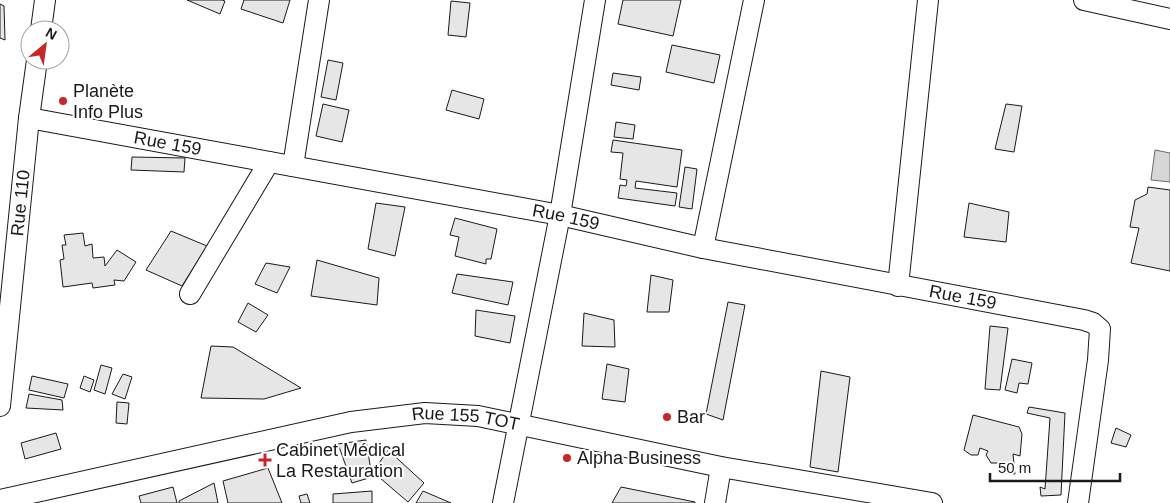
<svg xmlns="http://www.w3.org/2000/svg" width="1170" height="503" viewBox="0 0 1170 503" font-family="Arial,sans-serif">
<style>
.water{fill:#d7d7d7;stroke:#6a6a6a}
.building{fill:#e6e6e6;stroke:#1a1a1a}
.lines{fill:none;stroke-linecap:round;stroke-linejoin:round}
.minor-casing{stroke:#1a1a1a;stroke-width:22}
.minor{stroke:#fff;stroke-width:20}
.poi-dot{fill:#c62828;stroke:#fff;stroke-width:2}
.labels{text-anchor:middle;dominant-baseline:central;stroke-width:4;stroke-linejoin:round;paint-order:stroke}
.poi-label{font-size:18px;fill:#1a1a1a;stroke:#fff;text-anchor:start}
.street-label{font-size:18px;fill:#1a1a1a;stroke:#fff}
</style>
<rect width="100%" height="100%" fill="#fff"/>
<path class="water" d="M1155 150 1170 153V182L1151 180Z"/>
<path class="building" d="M187 0H222L225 1 220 14Z
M244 0H290L283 23 241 9Z
M623 0H681L673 36 618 24Z
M451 1 470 3 466 37 448 35Z
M0 4 4 6 5 40 0 38Z
M672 45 720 55 714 83 666 72Z
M328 60 343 63 336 100 321 97Z
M613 73 641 77 639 90 611 85Z
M452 90 484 99 479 119 446 110Z
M323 104 349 110 342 142 316 136Z
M1006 104 1022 106 1014 152 995 149Z
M616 122 635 125 633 139 614 137Z
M613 140 682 150 677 187 636 181 635 188 677 193 675 206 618 198 620 185 626 186 627 180 620 179 623 153 611 152Z
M132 157 185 158 184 172 131 170Z
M685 167 697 169 692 209 679 207Z
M1148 187 1170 190V271L1131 263 1139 228 1130 227 1135 200 1147 194Z
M376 203 405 207 395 256 368 249Z
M969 203 1009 212 1006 242 964 237Z
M455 218 497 229 491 259H486V264L455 256 459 237 450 235Z
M171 231 207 246 182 286 146 270Z
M83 233 85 246 92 244 93 258 104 257 105 266 117 250 136 262 124 281 114 280 115 285 93 288 92 283 63 287 60 260 64 259 62 245H66L64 235Z
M317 260 379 278 377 305 311 296Z
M266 263 290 267 277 293 255 284Z
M457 274 513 282 508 305 452 293Z
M651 275 673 280 669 312H647Z
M728 302 745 305 723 420 706 414Z
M248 303 268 315 256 332 238 322Z
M476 310 515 316 510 343 475 336Z
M584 313 614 320 615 347 582 346Z
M990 326 1008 328 1000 390 985 389Z
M211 346 233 347 301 388 264 399 201 398Z
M1012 359 1032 363 1028 384 1019 383 1017 393 1005 390Z
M607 364 629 369 625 402 602 399Z
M101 365 112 368 105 394 94 390Z
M821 371 850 377 838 472 810 467Z
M123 374 132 377 125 399 112 394Z
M32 376 68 384 64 398 29 390Z
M84 376 94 380 90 392 80 388Z
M29 394 62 400 63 410 26 408Z
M117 402 129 403 127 424 116 423Z
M1029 407 1065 413 1061 495 1041 496 1040 487 1045 489 1050 418 1027 413Z
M973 415 1019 427 1022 434 1020 456 1013 454 1015 474 1000 472V463H991L986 455 988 451 980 448 978 455H971L964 450Z
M1116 428 1131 435 1126 447 1111 443Z
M56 433 61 449 25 459 21 443Z
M366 440 372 477 352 483 338 444Z
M388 450 424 483 408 502 373 472Z
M268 468 282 503H228L223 481Z
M214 483 218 503H179V501Z
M173 487 177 503H141L139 496Z
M621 487 695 502V503H612Z
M372 491V503H333V494Z
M423 491 451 503H416Z
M307 494 310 503H301L299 496Z"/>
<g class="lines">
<defs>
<g id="minor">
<path d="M1084 0 1170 19"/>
<path d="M41 30 45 0"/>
<path id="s1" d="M29 118 560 215 703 248 1084 320 1093 323 1100 329 1098 360 1078 503"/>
<path d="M293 166 319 0"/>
<path d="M703 248 754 0"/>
<path d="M898 286 928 0"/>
<path d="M190 294 269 162"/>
<path id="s2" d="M0 406 29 118 37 60"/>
<path id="s3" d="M0 500 351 422 425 413 478 416 721 467 932 503"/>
<path d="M503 503 560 215 595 0"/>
<path d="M715 503 721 467"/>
</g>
</defs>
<use href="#minor" class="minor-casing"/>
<use href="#minor" class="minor"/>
</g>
<g class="poi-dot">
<circle cx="63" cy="101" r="5"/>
<circle cx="667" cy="417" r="5"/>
<circle cx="567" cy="458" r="5"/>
<path d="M262.5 452.5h5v5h5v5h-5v5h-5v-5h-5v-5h5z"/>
</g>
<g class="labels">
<g class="poi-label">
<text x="73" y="91">Planète<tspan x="73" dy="21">Info Plus</tspan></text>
<text x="677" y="417">Bar</text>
<text x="276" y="450">Cabinet Médical<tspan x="276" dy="21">La Restauration</tspan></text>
<text x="577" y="458">Alpha Business</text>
</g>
<g class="street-label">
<text stroke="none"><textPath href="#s1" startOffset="141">Rue 159</textPath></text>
<text stroke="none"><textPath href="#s2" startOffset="204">Rue 110</textPath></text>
<text stroke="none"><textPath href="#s1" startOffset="546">Rue 159</textPath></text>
<text stroke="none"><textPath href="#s1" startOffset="951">Rue 159</textPath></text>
<text stroke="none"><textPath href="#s3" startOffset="475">Rue 155 TOT</textPath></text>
</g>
</g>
<g transform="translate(45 45) rotate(29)"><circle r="24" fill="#ffffff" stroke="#a3a3a3"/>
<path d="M0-4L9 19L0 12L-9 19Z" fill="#c62828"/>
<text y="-8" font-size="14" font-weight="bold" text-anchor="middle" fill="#1a1a1a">N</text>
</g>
<path d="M990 473v8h130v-8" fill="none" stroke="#1a1a1a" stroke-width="2.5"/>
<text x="998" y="473" font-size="15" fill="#1a1a1a" stroke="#ffffff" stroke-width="4" paint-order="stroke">50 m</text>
</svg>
